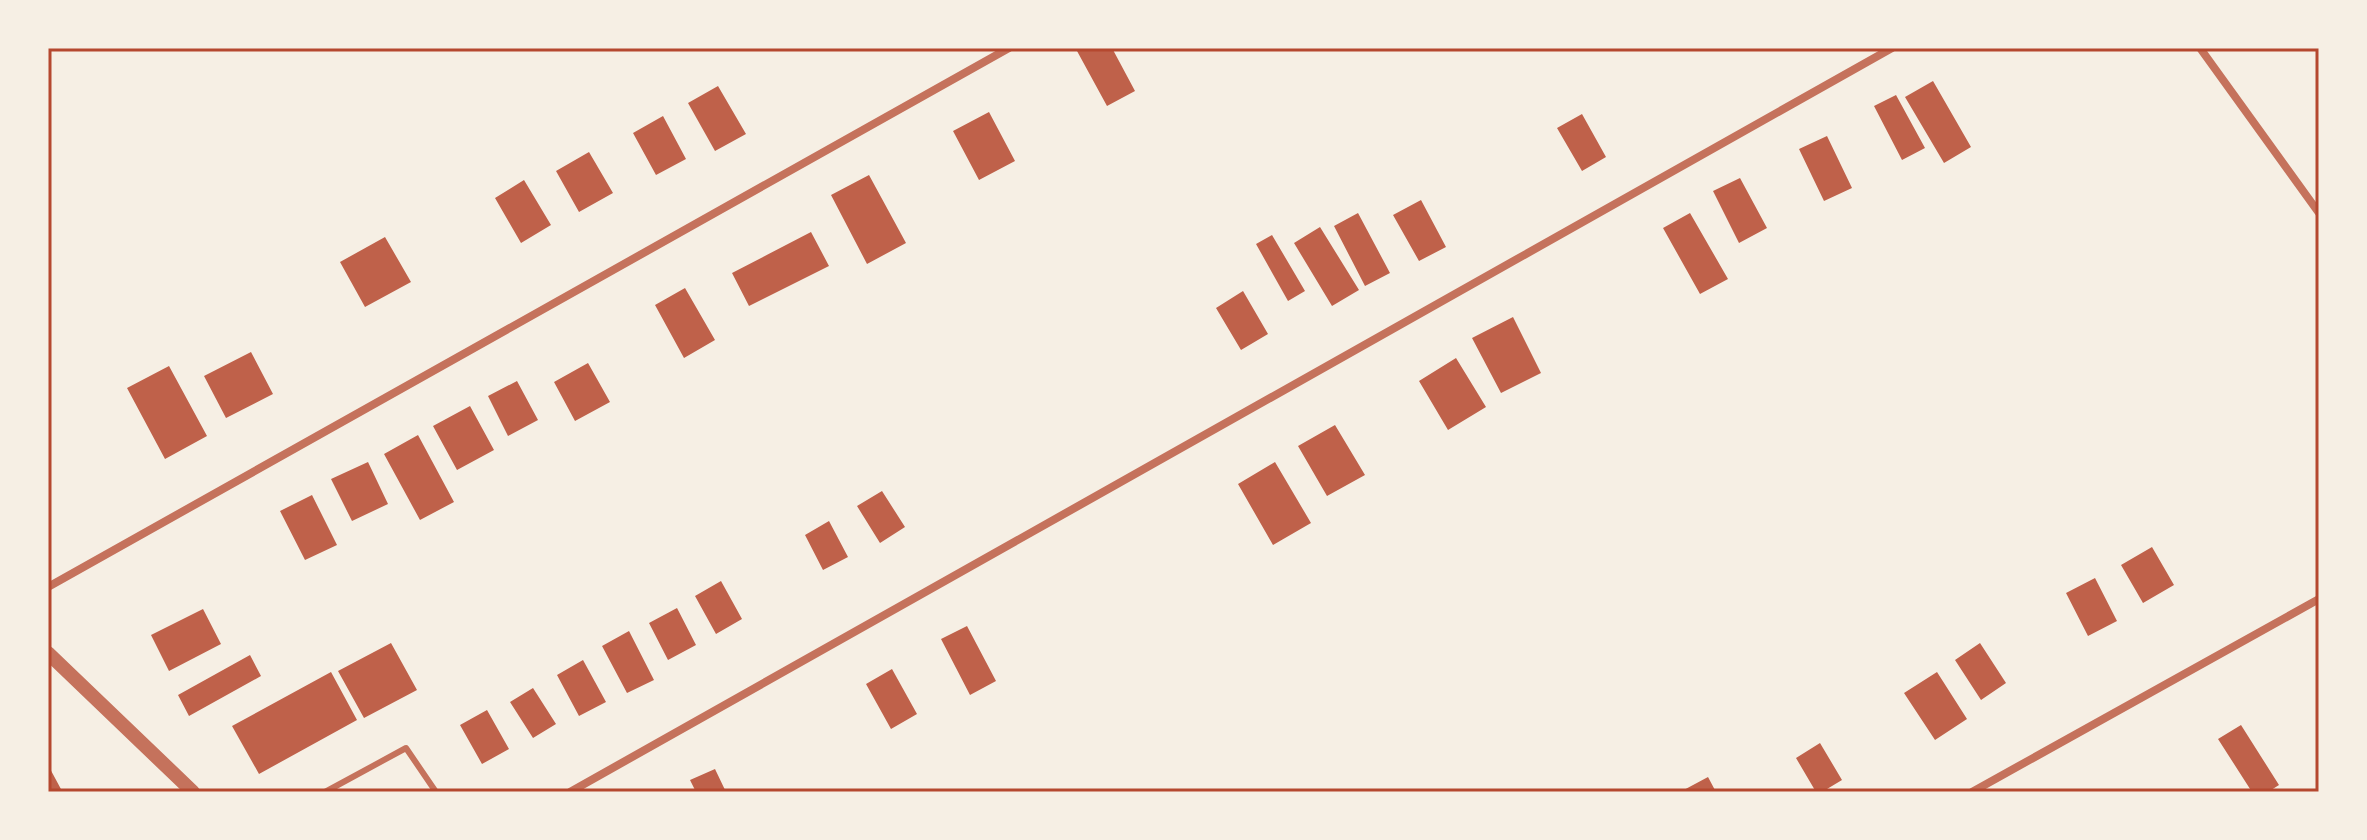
<svg xmlns="http://www.w3.org/2000/svg" width="2367" height="840" viewBox="0 0 2367 840" font-family="Raleway,sans-serif">
<style>
.building{fill:#bf614a}
.lines{fill:none;stroke-linecap:round;stroke-linejoin:round}
.service{stroke:#c5725c;stroke-width:6}
.minor{stroke:#c5725c;stroke-width:8}
.tertiary{stroke:#c5725c;stroke-width:14}
.rail{stroke:#cf8b77;stroke-width:6}
.neatline{fill:none;stroke:#b5482f;stroke-width:3}
</style>
<rect width="100%" height="100%" fill="#f6efe4"/>
<path class="building" d="M1082 48H1112L1135 91 1107 106 1077 51Z
M1933 81 1971 147 1944 163 1905 97Z
M718 86 746 134 715 151 688 103Z
M1896 95 1925 148 1902 160 1874 106Z
M989 112 1015 161 979 180 953 131Z
M1582 114 1606 157 1582 171 1557 128Z
M663 116 686 159 656 175 633 133Z
M1827 136 1852 188 1824 201 1799 149Z
M589 152 613 193 579 212 556 171Z
M869 175 906 243 867 264 831 195Z
M1740 178 1767 228 1739 243 1713 191Z
M524 180 551 225 521 243 495 198Z
M1421 200 1446 247 1419 261 1393 215Z
M1358 213 1390 273 1365 286 1334 226Z
M1690 213 1728 279 1700 294 1663 228Z
M1320 227 1359 290 1332 306 1294 243Z
M811 232 829 266 749 306 732 273Z
M1272 235 1305 291 1288 301 1256 244Z
M385 237 411 282 365 307 340 262Z
M685 288 715 340 684 358 655 305Z
M1243 291 1268 334 1241 350 1216 308Z
M1513 317 1541 373 1501 393 1472 338Z
M251 352 273 394 226 418 204 376Z
M1456 358 1486 407 1448 430 1419 381Z
M588 363 610 402 575 421 554 382Z
M169 366 207 436 165 459 127 388Z
M517 381 538 420 508 436 488 396Z
M470 406 494 450 457 470 433 426Z
M1335 425 1365 475 1327 496 1298 446Z
M418 435 454 502 420 520 384 454Z
M368 462 388 504 352 521 331 479Z
M1275 462 1311 523 1273 545 1238 484Z
M882 491 905 527 880 543 857 506Z
M312 495 337 545 305 560 280 511Z
M829 521 848 557 823 570 805 535Z
M2152 547 2174 585 2143 603 2121 565Z
M2095 578 2117 621 2088 636 2066 593Z
M721 581 742 619 716 634 695 596Z
M677 608 696 645 668 660 649 623Z
M203 609 221 644 169 671 151 635Z
M967 626 996 681 970 695 941 639Z
M629 631 654 680 627 693 602 646Z
M391 643 417 690 364 718 338 671Z
M1980 643 2006 683 1981 700 1955 660Z
M250 655 261 676 189 716 178 695Z
M583 660 606 702 579 716 557 675Z
M892 669 917 714 891 729 866 684Z
M331 672 357 720 259 774 232 726Z
M1937 672 1967 719 1935 740 1904 693Z
M533 688 556 724 533 738 510 702Z
M487 710 509 749 482 764 460 725Z
M2241 725 2279 785 2268 792H2252L2218 739Z
M1820 743 1842 780 1822 792H1816L1796 758Z
M48 765 62 791 60 792H48Z
M715 769 726 792H696L690 780Z
M1708 777 1716 792H1680Z"/>
<g class="lines">
<path class="service" d="M325 792 406 748 436 792"/>
<path class="minor" d="M2200 48 2319 213
M48 587 1009 48
M570 792 1892 48
M1972 792 2319 599"/>
<path class="tertiary" d="M48 653 193 792"/>
<path class="rail" d="M2318 48 2319 50"/>
</g>
<rect width="2367" height="840" fill="none" stroke="#f6efe4" stroke-width="100"/>
<rect x="50" y="50" width="2267" height="740" class="neatline"/>
</svg>
